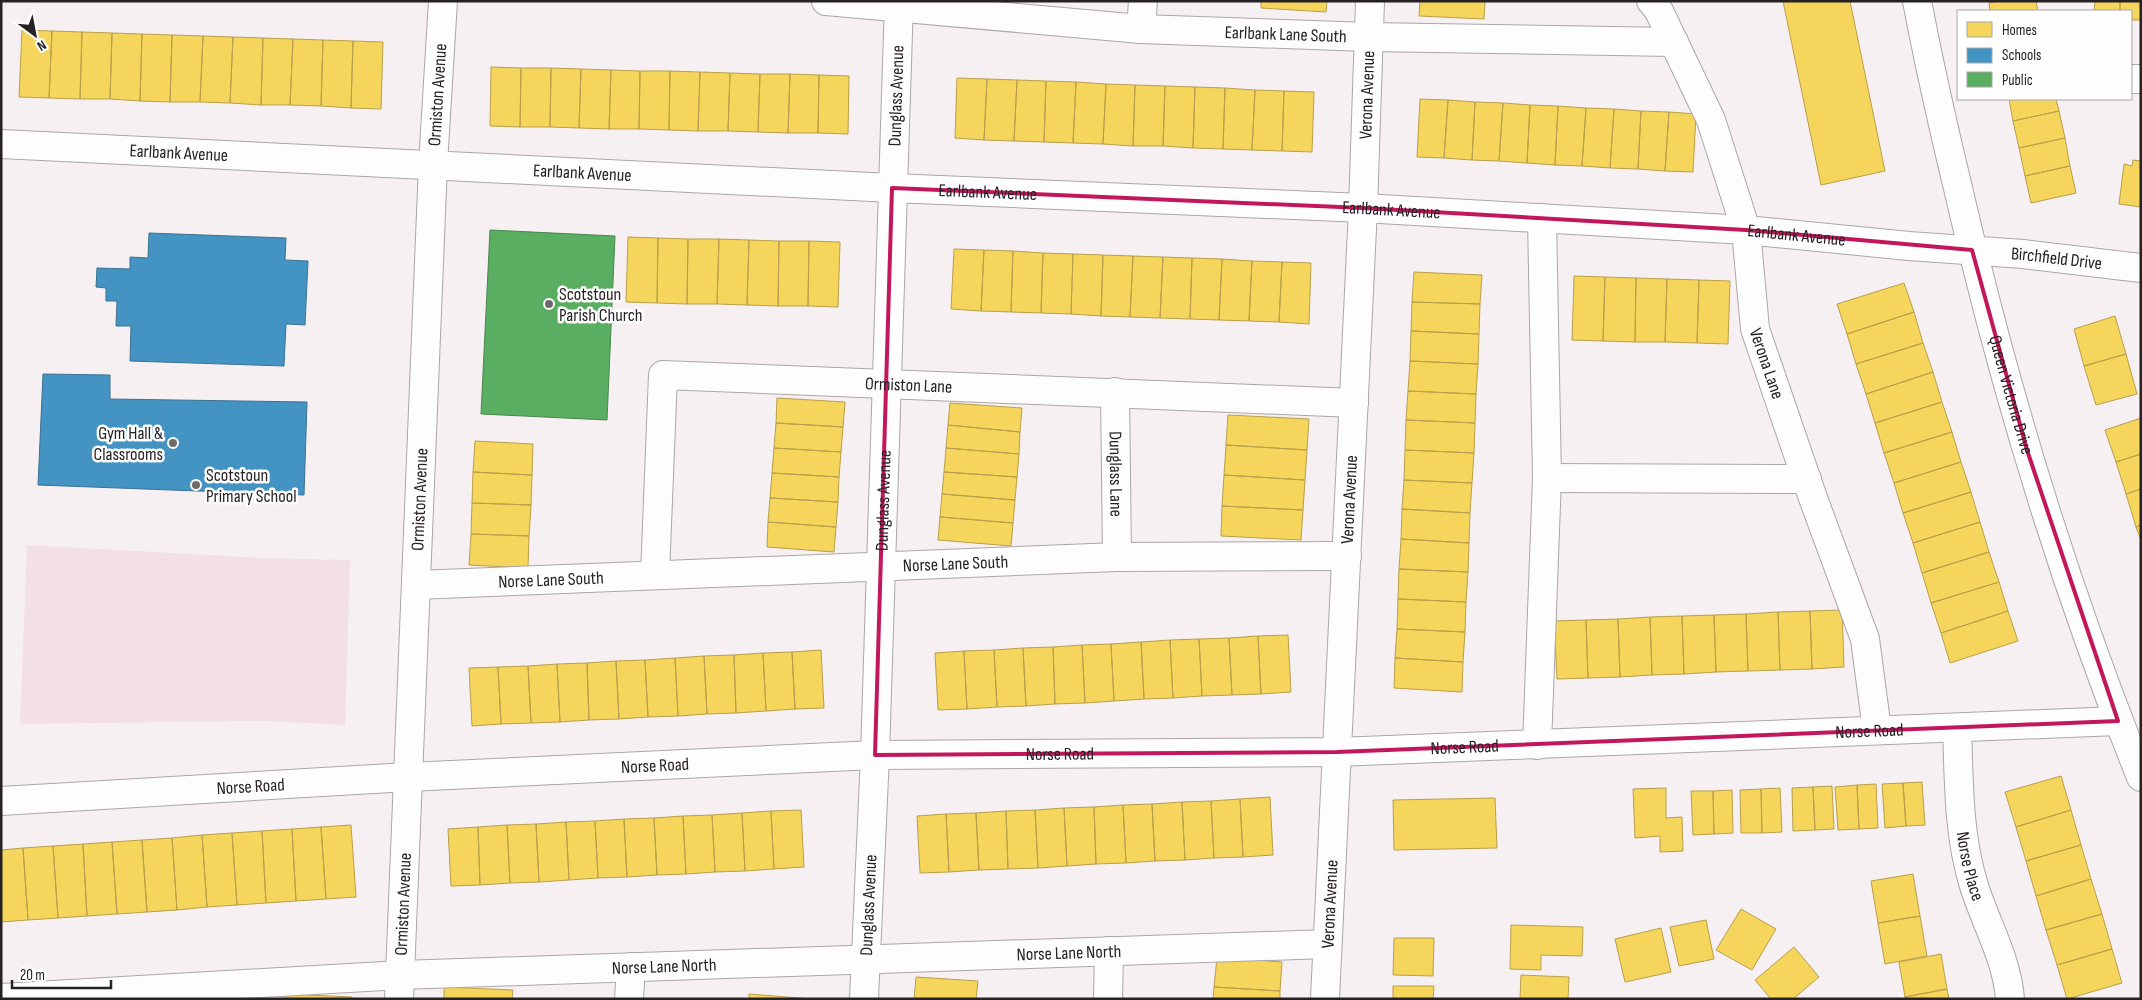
<svg xmlns="http://www.w3.org/2000/svg" width="2142" height="1000" viewBox="0 0 2142 1000" font-family="'Sofia Sans Condensed',sans-serif">
<style>
.green{fill:#f3e0e6}
.homes{fill:#f6d55c;stroke:#b89f4b}
.schools{fill:#4393c3;stroke:#3a7193}
.public{fill:#5aae61;stroke:#4a844e}
.lines{fill:none;stroke-linecap:round;stroke-linejoin:round}
.minor-casing{stroke:#aba6a8;stroke-width:30}
.minor{stroke:#fefdfd;stroke-width:28}
.marked{fill:none;stroke:#c2185b;stroke-width:4;stroke-linejoin:round}
.poi-dot{fill:#6f6a6b;stroke:#fefefe;stroke-width:2}
.labels{text-anchor:middle;dominant-baseline:central;stroke-width:5;stroke-linejoin:round;paint-order:stroke}
.street-label{font-size:18px;fill:#262223;stroke:#fefefe}
.poi-label{font-size:18px;fill:#262223;stroke:#fefefe;text-anchor:start}
</style>
<rect width="100%" height="100%" fill="#f7f0f2"/>
<path class="green" d="M27 545 264 558 350 560 345 725 264 721 20 724Z"/>
<path class="homes" d="M1261 1H1327L1326 12 1261 8Z
M1420 1H1485L1484 19 1419 16Z
M1783 1H1850L1885 171 1821 185Z
M1999 1H2036L2038 11H1990L1989 3Z
M2095 1H2120V11H2094Z
M2120 1H2141V20H2131V11H2120Z
M22 30 52 31 49 98 19 97Z
M52 31 82 32 80 99 49 98Z
M82 32 112 33 110 99H80Z
M112 33 142 34 140 101 110 99Z
M142 34 172 35 170 102 140 101Z
M172 35 203 36 200 102H170Z
M203 36 233 37 230 103 200 102Z
M233 37 263 38 261 105 230 103Z
M263 38 293 39 290 105H261Z
M293 39 323 40 321 106 290 105Z
M323 40 353 41 351 108 321 106Z
M353 41 383 42 381 109 351 108Z
M491 67 521 68 520 127 490 126Z
M521 68H551L550 127H520Z
M551 68 581 69 579 128 550 127Z
M581 69 611 70 609 129 579 128Z
M611 70 640 71 639 129H609Z
M640 71H670L669 130 639 129Z
M670 71 700 72 698 131 669 130Z
M700 72 730 73 728 131H698Z
M730 73 760 74 758 132 728 131Z
M760 74H790L788 133 758 132Z
M790 74 819 75 818 133H788Z
M819 75 849 76 848 134 818 133Z
M957 78 987 79 984 140 955 138Z
M987 79 1017 80 1014 141 984 140Z
M1017 80 1046 81 1044 142 1014 141Z
M1046 81 1076 82 1073 143 1044 142Z
M1076 82 1106 84 1103 144 1073 143Z
M1106 84 1135 85 1133 146 1103 144Z
M1135 85 1165 86 1163 146H1133Z
M1165 86 1195 87 1193 148 1163 146Z
M1195 87 1225 88 1223 149 1193 148Z
M1225 88 1255 90 1252 150 1223 149Z
M1255 90 1284 91 1282 151 1252 150Z
M1284 91 1314 92 1312 152 1282 151Z
M1420 99 1448 100 1444 158 1417 157Z
M2009 99H2056L2059 111 2013 121Z
M1448 100 1475 102 1472 160 1444 158Z
M1475 102 1503 103 1499 161 1472 160Z
M1503 103 1530 105 1527 163 1499 161Z
M1530 105 1558 106 1555 165 1527 163Z
M1558 106 1586 108 1582 166 1555 165Z
M1586 108 1614 109 1610 168 1582 166Z
M1614 109 1641 111 1638 169 1610 168Z
M1641 111 1669 112 1665 171 1638 169Z
M2059 111 2065 138 2019 148 2013 121Z
M1669 112 1696 114 1693 172 1665 171Z
M2065 138 2070 166 2025 176 2019 148Z
M2133 160 2141 161V207L2119 204 2124 164 2132 166Z
M2070 166 2076 193 2031 203 2025 176Z
M628 237 658 238 657 303 626 302Z
M658 238 688 239 687 304 657 303Z
M688 239H719L717 304H687Z
M719 239 749 240 747 305 717 304Z
M749 240 779 241 778 306 747 305Z
M779 241H809L808 306H778Z
M809 241 840 242 838 307 808 306Z
M954 249 984 250 981 311 951 309Z
M984 250 1013 251 1011 312 981 311Z
M1013 251 1043 253 1041 313 1011 312Z
M1043 253 1073 254 1071 314 1041 313Z
M1073 254 1103 255 1101 316 1071 314Z
M1103 255 1133 256 1130 317 1101 316Z
M1133 256 1163 257 1160 318 1130 317Z
M1163 257 1192 258 1190 319 1160 318Z
M1192 258 1222 259 1219 320 1190 319Z
M1222 259 1252 261 1249 321 1219 320Z
M1252 261 1282 262 1279 322 1249 321Z
M1282 262 1311 263 1309 324 1279 322Z
M1414 272 1482 275 1480 304 1412 302Z
M1574 276 1605 277 1603 341 1572 340Z
M1605 277 1636 278 1635 342 1603 341Z
M1636 278 1667 279 1665 342H1635Z
M1667 279 1699 280 1697 343 1665 342Z
M1699 280 1730 281 1728 344 1697 343Z
M1904 283 1914 312 1847 334 1837 304Z
M1412 302 1480 304 1479 334 1411 331Z
M1914 312 1923 343 1856 364 1847 334Z
M2115 316 2126 354 2084 366 2074 329Z
M1411 331 1479 334 1478 364 1410 361Z
M1923 343 1933 372 1866 394 1856 364Z
M2126 354 2137 394 2096 405 2084 366Z
M1410 361 1478 364 1476 394 1408 391Z
M1933 372 1942 402 1875 423 1866 394Z
M1408 391 1476 394 1475 423 1406 420Z
M777 398 845 402 843 427 776 423Z
M1942 402 1952 432 1884 453 1875 423Z
M950 403 1022 408 1020 432 948 425Z
M1228 415 1309 419 1307 450 1226 445Z
M2141 418V454L2116 462 2105 430Z
M1406 420 1475 423 1474 453 1405 450Z
M776 423 843 427 841 452 774 448Z
M948 425 1020 432 1019 454 946 448Z
M1952 432 1961 462 1894 483 1884 453Z
M475 441 533 444 532 475 473 472Z
M1226 445 1307 450 1305 480 1224 475Z
M774 448 841 452 839 477 772 473Z
M946 448 1019 454 1017 477 944 472Z
M1405 450 1474 453 1472 483 1404 480Z
M2141 454V489L2126 494 2116 462Z
M1961 462 1971 492 1903 513 1894 483Z
M473 472 532 475 531 505 472 503Z
M944 472 1017 477 1015 500 942 494Z
M772 473 839 477 838 502 770 498Z
M1224 475 1305 480 1303 510 1222 506Z
M1404 480 1472 483 1470 513 1402 509Z
M2141 489V525L2136 527 2126 494Z
M1971 492 1980 522 1913 543 1903 513Z
M942 494 1015 500 1013 523 940 517Z
M770 498 838 502 836 527 768 522Z
M472 503 531 505 529 536 471 534Z
M1222 506 1303 510 1301 540 1221 536Z
M1402 509 1470 513 1469 543 1401 539Z
M940 517 1013 523 1011 546 938 540Z
M768 522 836 527 834 552 767 547Z
M1980 522 1989 552 1922 573 1913 543Z
M2141 525V540L2136 527Z
M471 534 529 536 528 568 469 565Z
M1401 539 1469 543 1468 572 1399 569Z
M1989 552 1999 582 1931 603 1922 573Z
M1399 569 1468 572 1466 602 1398 599Z
M1999 582 2008 611 1941 633 1931 603Z
M1398 599 1466 602 1465 632 1397 629Z
M1842 610 1844 667 1812 669 1810 611Z
M1810 611 1812 669 1780 670 1778 612Z
M2008 611 2018 641 1950 663 1941 633Z
M1778 612 1780 670 1748 671 1746 614Z
M1746 614 1748 671 1716 672 1714 615Z
M1714 615 1716 672 1684 674 1682 616Z
M1682 616 1684 674 1652 675 1650 617Z
M1650 617 1652 675 1620 677 1618 619Z
M1618 619 1620 677 1588 678 1586 620Z
M1586 620 1588 678 1557 679 1554 621Z
M1397 629 1465 632 1463 662 1395 658Z
M1288 635 1291 692 1261 694 1258 636Z
M1258 636 1261 694 1232 695 1229 638Z
M1229 638 1232 695 1202 696 1199 639Z
M1199 639 1202 696 1173 698 1170 640Z
M1170 640 1173 698 1144 699 1141 642Z
M1141 642 1144 699 1114 701 1111 644Z
M1111 644 1114 701 1085 703 1082 645Z
M1082 645 1085 703 1055 704 1053 647Z
M1053 647 1055 704 1026 706 1023 648Z
M1023 648 1026 706 997 707 994 650Z
M821 650 824 708 795 709 792 652Z
M994 650 997 707 967 709 964 651Z
M964 651 967 709 938 710 935 653Z
M792 652 795 709 766 711 763 653Z
M763 653 766 711 736 713 734 655Z
M734 655 736 713 707 714 704 656Z
M704 656 707 714 678 716 675 658Z
M675 658 678 716 648 717 645 660Z
M1395 658 1463 662 1462 692 1394 688Z
M645 660 648 717 619 719 616 661Z
M616 661 619 719 589 720 587 663Z
M587 663 589 720 560 722 557 664Z
M557 664 560 722 531 723 528 666Z
M528 666 531 723 501 724 498 667Z
M498 667 501 724 472 726 469 668Z
M2061 776 2071 810 2016 827 2005 792Z
M1922 782 1925 825 1906 826 1903 783Z
M1903 783 1906 826 1885 828 1882 784Z
M1876 784 1878 828 1859 829 1857 785Z
M1857 785 1859 829 1838 830 1835 787Z
M1832 786 1834 829 1815 830 1813 787Z
M1813 787 1815 830 1793 831 1792 788Z
M1666 788V818L1682 817 1683 851 1660 852V836L1635 838 1633 789Z
M1780 788 1782 832 1762 833 1761 789Z
M1761 789 1762 833H1741L1740 790Z
M1732 790 1733 833 1714 834 1713 791Z
M1691 791H1713L1714 834 1693 835Z
M1270 797 1273 855 1243 857 1240 799Z
M1495 798 1497 848 1394 850 1393 800Z
M1240 799 1243 857 1214 858 1211 801Z
M1211 801 1214 858 1185 860 1182 802Z
M1182 802 1185 860 1155 861 1152 804Z
M1152 804 1155 861 1126 863 1123 805Z
M1123 805 1126 863 1096 864 1094 807Z
M1094 807 1096 864 1067 866 1064 808Z
M1064 808 1067 866 1038 868 1035 810Z
M801 810 804 867 774 869 771 811Z
M1035 810 1038 868 1008 869 1006 811Z
M2071 810 2081 845 2026 861 2016 827Z
M771 811 774 869 745 871 742 813Z
M1006 811 1008 869 979 870 976 813Z
M742 813 745 871 715 872 712 815Z
M976 813 979 870 949 872 946 814Z
M946 814 949 872 920 873 917 816Z
M712 815 715 872 686 874 683 816Z
M683 816 686 874 657 875 654 818Z
M654 818 657 875 627 877 624 819Z
M624 819 627 877 598 878 595 821Z
M595 821 598 878 569 880 566 822Z
M566 822 569 880 539 882 536 824Z
M536 824 539 882 510 883 507 825Z
M351 825 356 897 326 899 321 827Z
M507 825 510 883 480 885 478 827Z
M321 827 326 899 296 901 292 829Z
M478 827 480 885 451 886 448 829Z
M292 829 296 901 266 903 262 831Z
M262 831 266 903 237 905 232 833Z
M232 833 237 905 207 907 202 835Z
M202 835 207 907 177 910 172 838Z
M172 838 177 910 147 912 142 840Z
M142 840 147 912 117 914 112 842Z
M112 842 117 914 87 916 83 844Z
M83 844 87 916 58 918 53 846Z
M2081 845 2091 879 2036 896 2026 861Z
M53 846 58 918 28 920 23 848Z
M23 848 28 920 1 922V850Z
M1913 874 1920 916 1878 923 1871 881Z
M2091 879 2102 914 2046 930 2036 896Z
M1741 909 1776 929 1752 970 1716 950Z
M2102 914 2112 949 2057 965 2046 930Z
M1920 916 1927 956 1885 964 1878 923Z
M1706 920 1714 959 1679 966 1670 927Z
M1511 925 1583 927 1582 956 1541 955V970L1510 969Z
M1661 928 1671 972 1625 982 1615 939Z
M1394 938H1434L1433 976 1393 975Z
M1794 947 1819 977 1793 999H1771L1755 980Z
M2112 949 2122 983 2067 999 2057 965Z
M1941 954 1947 989 1905 997 1899 962Z
M1217 957 1282 962 1280 991 1214 987Z
M1521 975 1569 977 1568 999H1520Z
M916 977 978 981 976 999H914Z
M1393 986H1434L1433 999H1393Z
M444 987 513 990 512 999H444Z
M1214 987 1280 991V999H1213Z
M1947 989 1949 999H1905V997Z
M283 994 352 997V999H283Z
M749 994 812 999H749Z"/>
<path class="schools" d="M149 233 286 238 285 260 308 261 305 325 286 324 284 366 130 361 131 326H116L117 301H106V288L96 287 97 268 130 269V257L148 258Z
M43 374 110 375V399L307 402 304 495 38 485Z"/>
<path class="public" d="M490 230 615 236 607 420 481 414Z"/>
<g class="lines">
<defs>
<g id="minor">
<path id="s1" d="M826 1 1141 29 1368 37 1674 42"/>
<path id="s2" d="M1651 1 1658 9 1711 120 1746 230 1755 329 1813 498 1865 639 1877 730"/>
<path id="s3" d="M1917 1C1929 64 1943 126 1958 188 2004 388 2064 586 2141 777"/>
<path d="M1141 29 1143 1"/>
<path d="M2131 79H2141"/>
<path id="s4" d="M1 144 892 188 1363 208 1746 230 1909 246 2023 254 2141 268"/>
<path id="s5" d="M1115 392 1117 557"/>
<path d="M1547 478 1807 479"/>
<path id="s6" d="M655 575 663 375 1354 403"/>
<path id="s7" d="M416 585 1117 557 1347 556"/>
<path id="s8" d="M1957 728C1959 782 1958 834 1974 886 1986 924 2007 959 2010 999"/>
<path d="M1537 745 1547 478 1542 218"/>
<path id="s9" d="M1 801 408 777 875 755 1337 752 2118 721"/>
<path id="s10" d="M1 998 401 975 1327 944"/>
<path id="s11" d="M399 999 433 164 443 1"/>
<path d="M629 999 631 967"/>
<path id="s12" d="M864 999 875 755 899 1"/>
<path d="M1108 999 1109 951"/>
<path id="s13" d="M1325 999 1363 208 1370 1"/>
</g>
</defs>
<use href="#minor" class="minor-casing"/>
<use href="#minor" class="minor"/>
</g>
<path class="marked" d="M892 188 1363 208 1746 230 1972 250 2027 450 2118 721 1337 752 875 755Z"/>
<g class="poi-dot">
<circle cx="549" cy="304" r="5"/>
<circle cx="173" cy="443" r="5"/>
<circle cx="196" cy="485" r="5"/>
</g>
<g class="labels">
<g class="street-label">
<text stroke="none"><textPath href="#s1" startOffset="461">Earlbank Lane South</textPath></text>
<text stroke="none"><textPath href="#s11" startOffset="905">Ormiston Avenue</textPath></text>
<text stroke="none"><textPath href="#s12" startOffset="904">Dunglass Avenue</textPath></text>
<text stroke="none"><textPath href="#s13" startOffset="905">Verona Avenue</textPath></text>
<text stroke="none"><textPath href="#s4" startOffset="178">Earlbank Avenue</textPath></text>
<text stroke="none"><textPath href="#s4" startOffset="582">Earlbank Avenue</textPath></text>
<text stroke="none"><textPath href="#s4" startOffset="988">Earlbank Avenue</textPath></text>
<text stroke="none"><textPath href="#s4" startOffset="1392">Earlbank Avenue</textPath></text>
<text stroke="none"><textPath href="#s4" startOffset="1798">Earlbank Avenue</textPath></text>
<text stroke="none"><textPath href="#s4" startOffset="2059">Birchfield Drive</textPath></text>
<text stroke="none"><textPath href="#s2" startOffset="385">Verona Lane</textPath></text>
<text stroke="none"><textPath href="#s6" startOffset="446">Ormiston Lane</textPath></text>
<text stroke="none"><textPath href="#s3" startOffset="405">Queen Victoria Drive</textPath></text>
<text stroke="none"><textPath href="#s5" startOffset="82">Dunglass Lane</textPath></text>
<text stroke="none"><textPath href="#s11" startOffset="500">Ormiston Avenue</textPath></text>
<text stroke="none"><textPath href="#s12" startOffset="499">Dunglass Avenue</textPath></text>
<text stroke="none"><textPath href="#s13" startOffset="500">Verona Avenue</textPath></text>
<text stroke="none"><textPath href="#s7" startOffset="540">Norse Lane South</textPath></text>
<text stroke="none"><textPath href="#s7" startOffset="135">Norse Lane South</textPath></text>
<text stroke="none"><textPath href="#s9" startOffset="1870">Norse Road</textPath></text>
<text stroke="none"><textPath href="#s9" startOffset="1465">Norse Road</textPath></text>
<text stroke="none"><textPath href="#s9" startOffset="1060">Norse Road</textPath></text>
<text stroke="none"><textPath href="#s9" startOffset="655">Norse Road</textPath></text>
<text stroke="none"><textPath href="#s9" startOffset="250">Norse Road</textPath></text>
<text stroke="none"><textPath href="#s8" startOffset="139">Norse Place</textPath></text>
<text stroke="none"><textPath href="#s11" startOffset="95">Ormiston Avenue</textPath></text>
<text stroke="none"><textPath href="#s12" startOffset="94">Dunglass Avenue</textPath></text>
<text stroke="none"><textPath href="#s13" startOffset="95">Verona Avenue</textPath></text>
<text stroke="none"><textPath href="#s10" startOffset="1069">Norse Lane North</textPath></text>
<text stroke="none"><textPath href="#s10" startOffset="664">Norse Lane North</textPath></text>
</g>
<g class="poi-label">
<text x="559" y="294">Scotstoun<tspan x="559" dy="21">Parish Church</tspan></text>
<text x="163" y="433" text-anchor="end">Gym Hall &amp;<tspan x="163" dy="21">Classrooms</tspan></text>
<text x="206" y="475">Scotstoun<tspan x="206" dy="21">Primary School</tspan></text>
</g>
</g>
<rect width="2142" height="1000" fill="none" stroke="#262223" stroke-width="5"/>
<rect x="1957" y="10" width="175" height="90" fill="#fefefe" stroke="#a8a6a6"/>
<rect x="1967" y="22" width="25" height="15" fill="#f6d55c" stroke="#a8a6a6"/>
<text x="2002" y="35" font-size="15" fill="#262223">Homes</text>
<rect x="1967" y="48" width="25" height="15" fill="#4393c3" stroke="#a8a6a6"/>
<text x="2002" y="60" font-size="15" fill="#262223">Schools</text>
<rect x="1967" y="72" width="25" height="15" fill="#5aae61" stroke="#a8a6a6"/>
<text x="2002" y="85" font-size="15" fill="#262223">Public</text>
<g transform="translate(35 35) rotate(148)" stroke="#fefefe" stroke-width="4" paint-order="stroke">
<path d="M0-4L9 19L0 12L-9 19Z" fill="#262223"/>
<text y="-8" font-size="14" font-weight="bold" text-anchor="middle" fill="#262223">N</text>
</g>
<path d="M12 980v8h99v-8" fill="none" stroke="#262223" stroke-width="2.5"/>
<text x="20" y="980" font-size="15" fill="#262223" stroke="#fefefe" stroke-width="4" paint-order="stroke">20 m</text>
</svg>
